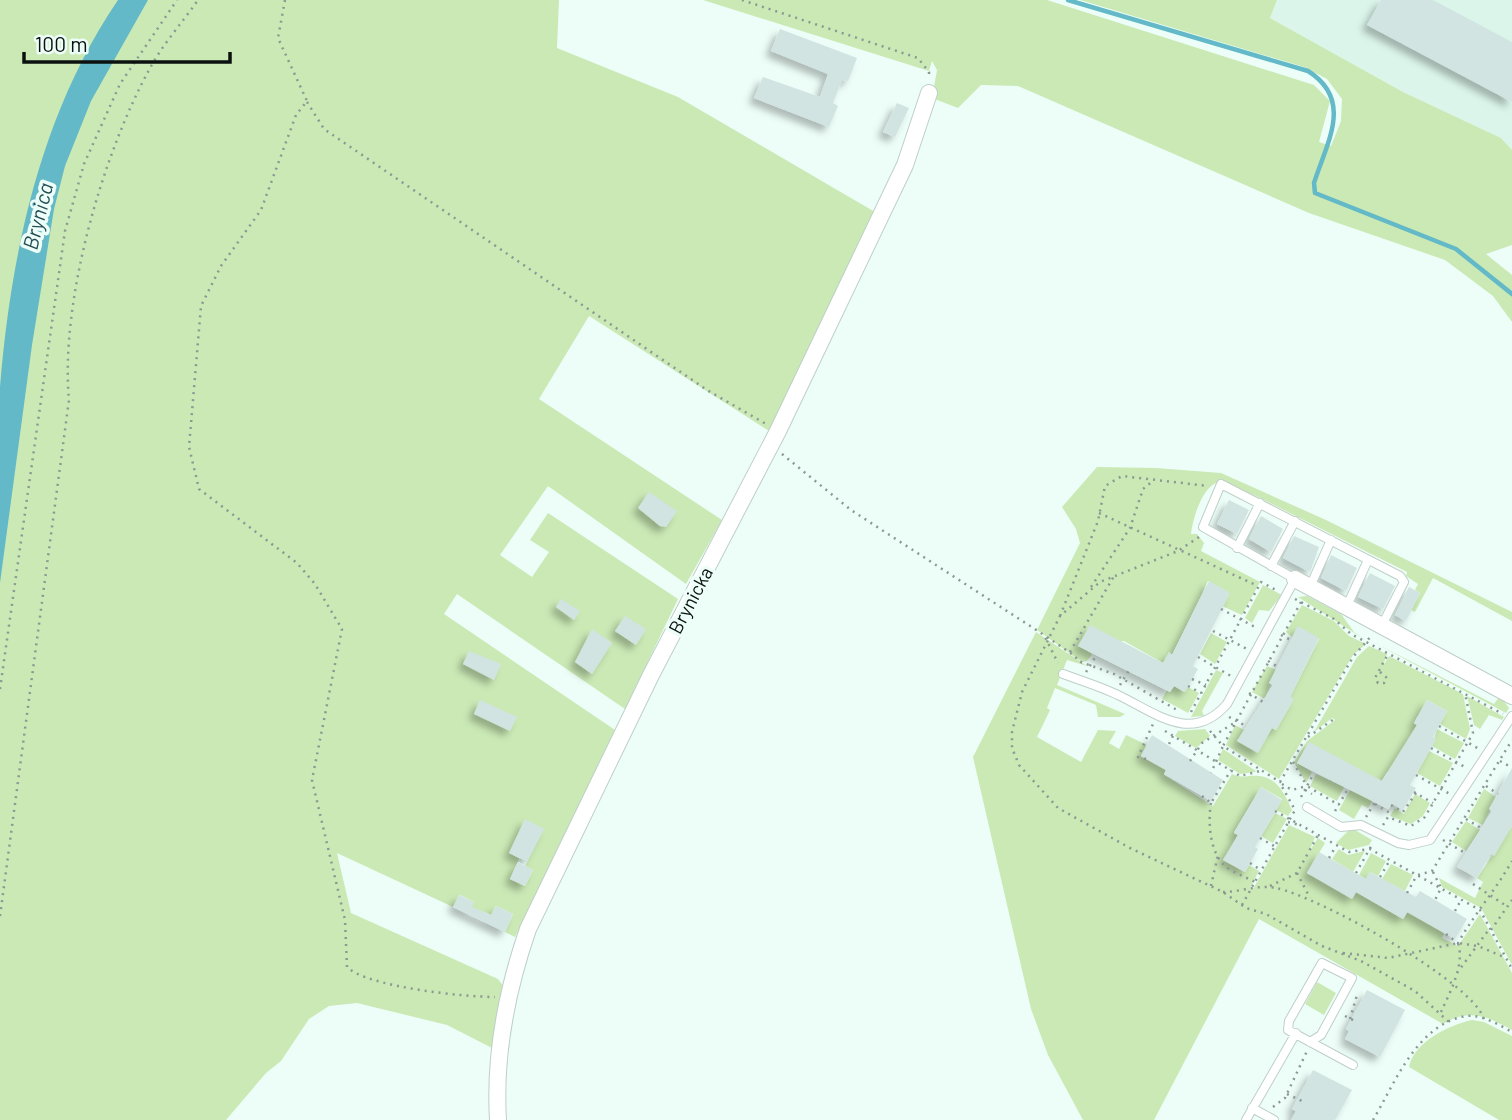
<svg xmlns="http://www.w3.org/2000/svg" width="1512" height="1120" viewBox="0 0 1512 1120" font-family="Barlow,sans-serif">
<style>
.built{fill:#dbf5eb}
.green{fill:#cae9b5;fill-rule:evenodd}
.water{fill:#63b9c7}
.lines{fill:none;stroke-linecap:round;stroke-linejoin:round}
.stream{stroke:#63b9c7;stroke-width:4.5}
.building{fill:#d1e4e2;filter:url(#shadow)}
.service-casing{stroke:#becfc8;stroke-width:10}
.minor-casing{stroke:#becfc8;stroke-width:18}
.path{stroke:#8c9894;stroke-width:2.5;stroke-dasharray:2 5;stroke-linecap:butt}
.service{stroke:#fff;stroke-width:8}
.minor{stroke:#fff;stroke-width:16}
.labels{text-anchor:middle;dominant-baseline:central;stroke-width:7;stroke-linejoin:round;paint-order:stroke}
.street-label{font-size:19px;fill:#0b110f;stroke:#edfef8}
.water-label{font-size:21px;font-style:italic;fill:#254c53;stroke:#edfef8}
</style>
<defs>
<filter id="shadow"><feDropShadow dx="-5.5" dy="5.5" stdDeviation="3.5" flood-color="#0004"/></filter>
</defs>
<rect width="100%" height="100%" fill="#edfef8"/>
<path class="built" d="M1277 0H1512V150L1501 138 1403 92 1270 18Z"/>
<path class="green" d="M0 0H559L557 48 678 97 880 215 779 418 769 431 589 316 539 399 722 520 686 584 548 486 500 555 532 577 549 552 530 540 548 513 678 599 625 709 457 594 444 614 615 730 515 937 505 932 513 914 496 906 491 915 481 911 479 914 473 912 467 915 474 902 460 895 453 907 337 853 351 913 498 979 504 987 494 1049 447 1025 357 1003 329 1006 309 1019 281 1061 266 1073 226 1120H0ZM519 859 527 862 525 866 533 870 525 886 510 879Z
M703 0H1047L1314 85 1330 101 1319 142 1331 146 1341 121 1342 99 1327 79 1304 67 1080 0H1277L1270 18 1403 92 1501 138 1512 150V245L1486 254 1512 275V322L1493 296 1445 260 1309 213 1018 86 981 85 958 108 932 98 937 70 932 61 929 71Z
M1097 467 1156 468 1221 473 1326 520 1512 612V621L1433 578 1415 612 1411 610 1420 593 1415 590 1418 584 1406 576 1407 572 1254 495 1219 482C1202 486 1193 518 1191 534H1197L1204 543 1201 551 1260 582 1242 615 1222 606 1229 593 1208 581 1172 655 1169 653 1163 663 1124 641 1079 646 1092 654 1087 661 1082 662 1037 630 1080 543 1076 529 1062 507Z
M1263 585 1282 595 1269 611 1259 610 1252 623 1245 618Z
M1307 596 1341 614 1354 632 1367 641 1298 597Z
M1302 605 1334 621 1349 636 1366 644 1353 655 1279 779 1226 745 1235 725 1244 730 1238 741 1272 728 1276 730 1293 700 1290 697 1319 639 1298 627 1292 637 1286 632Z
M1036 632 1087 666 1067 660 1057 685 1125 714 1120 717H1098L1096 705 1055 688 1047 708 1050 710 1037 737 1081 762 1098 730 1116 731 1109 743 1119 749 1126 735 1147 745 1141 756 1166 770 1164 775 1213 806 1232 774C1242 779 1249 775 1259 776 1278 778 1285 795 1292 810L1288 816 1276 810 1282 799 1261 787 1234 832 1238 835 1224 860 1245 872 1249 865 1259 871 1250 888 1253 889 1289 825 1315 837 1309 852 1318 838 1325 843 1307 873 1352 898 1356 892 1403 919 1408 912 1444 933 1442 938 1458 946 1480 914 1512 973V1030C1487 1016 1469 1008 1443 1024L1259 919 1154 1120H1083L1048 1055 1031 1009 973 757Z
M1211 633 1227 642 1215 664 1200 654Z
M1371 641 1494 704 1500 696 1509 708 1506 713Z
M1369 646 1387 654 1383 666 1389 656 1463 694 1470 729 1466 739 1440 724 1447 711 1427 700 1414 723 1417 725 1390 773 1387 772 1381 782 1309 743 1297 763 1312 772 1306 783 1294 762 1307 741 1335 720 1332 718 1314 732 1357 657Z
M1267 666 1276 670 1265 699 1252 692Z
M1216 670 1223 673 1202 711 1204 716 1191 717Z
M1174 686 1184 692 1188 687 1199 693 1188 713 1162 699 1167 690 1170 692Z
M1467 696 1504 717 1502 720 1489 715 1480 729 1474 725Z
M1205 729 1210 736 1196 748 1175 736 1178 731Z
M1437 729 1464 743 1455 759 1432 746Z
M1223 749 1256 771 1255 772 1240 774 1218 760Z
M1429 751 1453 763 1440 786 1417 773Z
M1316 774 1344 787 1337 801 1310 786Z
M1484 789 1496 797 1483 825 1468 818Z
M1350 790 1373 800 1368 808 1362 805 1354 819 1339 810Z
M1415 794 1430 803 1423 816 1411 824 1390 816 1395 808 1404 814Z
M1275 813 1287 819 1273 843 1261 836Z
M1466 821 1480 830 1466 851 1452 842Z
M1512 826V965L1481 908 1442 887 1439 878 1475 898 1483 882 1477 878Z
M1355 830 1372 840 1369 845 1348 850 1336 843 1348 831Z
M1339 849 1348 855 1365 851 1353 872 1332 859Z
M1371 853 1386 861 1378 876 1370 872 1366 879 1359 875Z
M1391 864 1413 875 1405 891 1382 879Z
M1317 982 1336 993 1324 1015 1305 1004Z
M1472 1020 1484 1022 1512 1036V1120H1499L1409 1067C1414 1042 1449 1025 1472 1020Z"/>
<path class="water" d="M118 0H148L91 101 65 166 54 209 32 345 0 583C0 518 0 451 0 387 11 252 41 113 118 0Z"/>
<g class="lines">
<path class="stream" d="M1068 0 1308 71C1354 100 1327 142 1314 183L1315 193 1456 249 1512 294"/>
</g>
<path class="building" d="M1381 0H1433L1512 42V102L1367 25Z
M780 29 857 58 848 81 842 80 833 103 838 106 829 127 754 98 763 77 820 97 828 74 771 51Z
M897 103 909 108 895 137 883 132Z
M649 492 677 511 666 527 660 526 638 508Z
M1229 500 1249 510 1237 534 1217 524Z
M1261 516 1283 529 1271 552 1249 539Z
M1294 536 1319 547 1310 572 1283 558Z
M1331 555 1357 568 1346 591 1321 578Z
M1370 573 1395 586 1383 609 1358 597Z
M1209 581 1230 593 1193 666 1198 669 1185 692 1174 686 1170 692 1078 646 1090 625 1163 663 1169 652 1172 655Z
M1409 587 1420 593 1406 621 1395 615Z
M561 599 580 611 574 620 556 607Z
M625 616 646 629 636 645 615 631Z
M1298 626 1319 638 1290 697 1294 699 1276 730 1272 728 1258 753 1237 741 1273 685 1269 683Z
M592 629 612 643 592 674 575 662Z
M469 651 501 664 494 680 463 664Z
M480 700 517 717 510 731 474 714Z
M1427 700 1447 711 1433 737 1436 739 1410 785 1416 788 1403 810 1393 804 1388 809 1297 763 1309 742 1382 781 1417 725 1414 723Z
M1152 735 1223 780 1211 801 1164 774 1166 770 1141 756Z
M1512 768V826L1494 856 1491 853 1477 878 1457 867 1492 811 1489 809Z
M1261 787 1282 800 1255 847 1258 849 1245 872 1223 860 1238 835 1234 833Z
M525 819 544 829 527 862 509 853Z
M1319 852 1366 879 1370 872 1416 897 1420 891 1467 919 1455 939 1407 912 1403 919 1356 892 1352 899 1307 873Z
M518 862 533 870 525 886 510 879Z
M459 895 474 902 472 907 491 915 496 906 513 914 505 932 453 907Z
M1367 990 1405 1010 1380 1057 1345 1039 1349 1031 1346 1029Z
M1313 1070 1352 1090 1335 1120H1291L1296 1111 1292 1109Z"/>
<g class="lines">
<defs>
<path id="service" d="M1237 548 1260 503
M1271 566 1295 521
M1309 589 1331 540
M1346 608 1368 560
M1063 674C1082 681 1102 687 1120 696 1157 714 1192 744 1227 704L1295 579 1203 527 1221 484 1400 576 1404 582 1381 627
M1307 807 1341 827 1361 825 1398 843 1409 845 1430 840 1512 716
M1310 1042 1321 1035 1352 978 1322 963 1289 1021 1288 1030 1353 1065
M1252 1108 1274 1120
M1246 1120 1296 1033"/>
<path id="minor" d="M1295 579 1512 696
M498 1120C494 1055 507 990 528 929L651 675 778 431 905 165 929 93"/>
</defs>
<use href="#service" class="service-casing"/>
<use href="#minor" class="minor-casing"/>
<path class="path" d="M285 0 278 38 307 101 296 115 261 210 221 266 201 306 189 447 199 489 297 563 315 584 342 629 312 780 345 920 347 967C367 987 465 997 495 997
M742 0 918 58 929 72V79
M307 102 324 129 707 390 766 424
M782 454 851 510 1044 635 1058 663
M1099 513 1258 586
M1199 537 1178 551 1100 582 1060 616 1022 692 1012 732V748L1019 765 1058 808 1130 848 1223 892 1246 908 1266 914 1322 946 1361 961 1415 991 1450 1023
M1091 587 1130 528 1143 489 1154 480
M1295 599 1334 619 1351 634 1503 714
M1301 602 1223 746 1280 782 1353 657 1372 635
M1221 609 1257 628
M1060 616 1098 521 1105 486 1122 476 1208 486
M1213 631 1247 649
M1281 635 1291 640
M1047 637 1075 656 1078 661 1114 674 1177 710
M1070 652 1114 576
M1198 657 1231 676
M1268 661 1278 667
M1086 672 1096 656
M1380 672 1387 678 1384 683H1378L1375 678 1388 654
M1192 679 1206 685
M1120 685 1129 670
M1188 686 1201 693
M0 689 65 231 84 164 120 84 177 0
M1249 693 1263 702
M1191 712 1261 582 1276 590
M1229 717 1246 726
M1439 726 1479 749
M1165 731 1240 776 1260 771
M1210 731 1223 746 1211 773
M1308 737 1334 719
M1169 744 1173 736
M1431 748 1465 767
M1146 759 1138 757 1153 724
M1190 761 1202 743 1234 723
M1500 761 1509 766
M1293 762 1307 786
M1416 775 1450 794
M1282 784 1292 790 1307 786 1314 773
M1486 786 1498 794
M1305 790 1312 794
M1414 792 1433 803
M1202 796 1211 803 1231 770
M1301 797 1307 786 1339 805
M1211 803C1208 821 1209 850 1224 865 1231 872 1246 877 1255 882
M1375 804 1390 813
M1391 805 1403 812 1416 793
M1275 811 1349 852 1370 849 1480 910 1512 969
M1335 811 1348 789
M1366 817 1375 802
M1466 819 1481 828
M1288 822 1300 825
M1383 825 1388 817 1411 826 1425 817 1473 733 1465 693
M1260 838 1274 846
M1443 840 1465 853
M1329 858 1336 846
M1250 863 1261 870
M1433 872 1441 888 1435 900
M1297 873 1310 898
M1356 873 1373 843
M1418 875 1432 871 1512 740
M1380 877 1390 860
M1473 884 1508 907
M1211 886 1218 855
M1270 886 1297 873 1318 835
M1223 892C1240 892 1260 884 1276 888 1317 896 1472 981 1484 1019
M1407 893 1417 875
M1242 905 1295 810 1280 783
M1455 911 1461 900
M0 916 69 400C60 302 102 156 149 70 162 45 182 23 198 0
M1491 930 1512 900
M1446 934 1458 943C1475 913 1495 891 1512 861
M1343 953 1388 958 1458 943 1478 946 1506 958
M1457 973 1490 928
M1441 1012C1450 992 1465 965 1458 943
M1345 1016 1357 1022
M1350 1019 1357 995
M1287 1094 1304 1102
M1273 1107 1285 1098 1307 1051
M1373 1120C1395 1083 1417 1024 1466 1016 1482 1014 1499 1025 1512 1032"/>
<use href="#service" class="service"/>
<use href="#minor" class="minor"/>
</g>
<g class="labels">
<g class="street-label">
<text transform="translate(690 600) rotate(-62)">Brynicka</text>
</g>
<g class="water-label">
<text transform="translate(37 216) rotate(-76)">Brynica</text>
</g>
</g>
<path d="M24 52v10h206v-10" fill="none" stroke="#0b110f" stroke-width="3.5"/>
<text x="35" y="52" font-size="21" fill="#0b110f" stroke="#edfef8" stroke-width="5" paint-order="stroke">100 m</text>
</svg>
